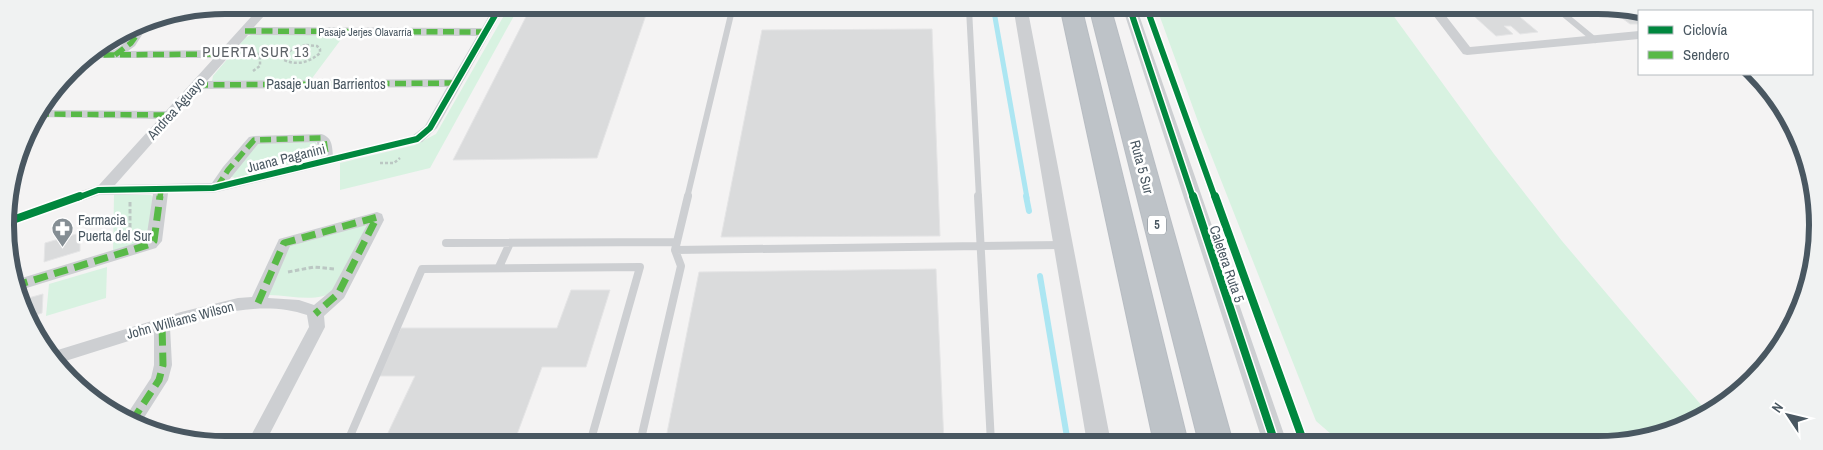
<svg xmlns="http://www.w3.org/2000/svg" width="1823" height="450" viewBox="0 0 1823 450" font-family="'Archivo Narrow',sans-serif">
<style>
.green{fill:#d8f2e1}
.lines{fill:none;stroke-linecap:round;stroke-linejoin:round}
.stream-far1{stroke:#ace6f2;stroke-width:5}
.stream{stroke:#ace6f2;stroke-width:6}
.building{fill:#dadbdc;stroke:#e5e5e6}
.motorway-casing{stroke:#b8bdc3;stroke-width:2}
.path-far1{stroke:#bbc7c3;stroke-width:2.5;stroke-dasharray:3 2;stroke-linecap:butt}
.path{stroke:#bbc7c3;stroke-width:3;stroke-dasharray:4.5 2.5;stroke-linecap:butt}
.service-far1{stroke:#cdcfd2;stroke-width:6}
.service{stroke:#cdcfd2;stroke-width:8}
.minor{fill:#cdcfd2;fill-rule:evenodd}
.tertiary{fill:#cdcfd2;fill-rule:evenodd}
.motorway{fill:#bec3c8;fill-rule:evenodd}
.quiet-far1{stroke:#58b947;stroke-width:5.5;stroke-dasharray:11 5.5;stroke-linecap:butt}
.quiet{stroke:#58b947;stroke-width:7;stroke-dasharray:14 7;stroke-linecap:butt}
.cycleway-far1-casing{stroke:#fff;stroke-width:9}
.cycleway-casing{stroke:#fff;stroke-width:11}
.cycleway-far1{stroke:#00873e;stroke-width:6}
.cycleway{stroke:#00873e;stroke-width:8}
.labels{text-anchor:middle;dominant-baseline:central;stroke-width:5;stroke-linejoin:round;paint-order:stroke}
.far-street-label{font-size:11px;fill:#495761;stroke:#fff}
.shield{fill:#fff;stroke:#808990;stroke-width:1}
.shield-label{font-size:12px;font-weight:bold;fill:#495761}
.street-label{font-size:14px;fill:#495761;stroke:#fff}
.poi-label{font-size:14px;fill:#495761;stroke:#fff;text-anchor:start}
.neighbourhood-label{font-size:15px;letter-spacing:1px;fill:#5e6368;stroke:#fff}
.rim{fill:none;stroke:#495761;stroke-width:6}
</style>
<rect width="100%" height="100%" fill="#f4f3f3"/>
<path class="green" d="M510 5H520L430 168 340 190V163L415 145 436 134Z
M1156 6 1387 7 1494 154 1562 241 1708 413 1695 422 1643 438 1362 437 1331 434 1316 421 1200 127Z
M345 34 310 81 214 82 212 81 213 76 245 38 251 35Z
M316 142 320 154 314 158 235 178 232 177 231 176 257 143Z
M114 195H151L153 197 147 240 113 253Z
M365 224 367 225 336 290C316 304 292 295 269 295L287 246Z
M107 267 106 298 46 316 49 284Z"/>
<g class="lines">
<path class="stream-far1" d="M993 6 1027 198"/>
<path class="stream" d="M1026 196 1029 211
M1040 276 1068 443"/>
</g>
<path class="building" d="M532 5 649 6 597 158 453 160Z
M1464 7H1508L1538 32 1520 34 1511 26H1504L1513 34 1496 36Z
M1607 7H1623L1640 11 1639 15 1635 16 1639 19V24H1630Z
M932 29 940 236 721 237 762 30Z
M80 233V251L44 262 45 243Z
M936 269 944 443H665L699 272Z
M571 290H610L586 367H542L516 437H386L415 376H376L401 328H557Z
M43 294 42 313 30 317 21 300Z"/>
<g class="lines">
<defs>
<path id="motorway" d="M1060 6H1081L1188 443H1154Z
M1089 6H1110L1233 443H1199Z"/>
</defs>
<use href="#motorway" class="motorway-casing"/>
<path class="path-far1" d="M306 45 317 46 320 49V53C310 62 297 66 284 60L283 56 294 48Z
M241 56 290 50
M253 71 260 66V58L264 53
M380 163H394L400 158"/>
<path class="path" d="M130 202V236
M288 272 314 267 335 269"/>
<path class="service-far1" d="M1555 7 1595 40
M732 9H969L979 198
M687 198 733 6"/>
<path class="service" d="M978 196 991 443
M446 243 677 242
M675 250 1063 245
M499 267 510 243
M347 443 422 269 640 267 590 443
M640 443 681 266 675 250 688 196"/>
<path class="minor" d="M262 5H274L254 27 482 28 495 5H506L437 128 422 142 213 193H168L162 241 156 248 17 291 12 281 146 240 153 194 99 195 7 227 6 217 99 185 159 119 36 117 41 110 166 111 214 58H83C97 49 97 53 110 51 123 49 132 33 139 23L152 19 135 46 128 51 221 50ZM248 35 477 36 452 79 207 81ZM447 87 425 126 412 136 333 155C332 145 332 137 321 134L254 136 249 137 223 167 212 183 115 185 200 89ZM317 142 320 158 229 180 258 144Z
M1427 7H1439L1470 47 1639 31V39L1467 55 1463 54Z
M377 212 382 214 384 220 344 298 324 316 325 327 265 443H247L309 327 307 315C264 300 213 314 170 327L172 365 168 380 140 424 124 419 151 378 154 365V333L56 364 48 353 181 312 238 298 252 297 279 239ZM367 225 332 290 314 305 299 300 268 298 290 246Z"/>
<path class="tertiary" d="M1013 6H1027L1111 443H1087Z
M1122 6H1136L1287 443H1263Z"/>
<use href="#motorway" class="motorway"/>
<path class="quiet-far1" d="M245 31 485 32
M87 55 224 54
M115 55 131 43 147 20
M197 85 456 83
M38 114 170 115
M217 187 228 170 254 140 321 138 324 140 327 161
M160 198 161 189"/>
<path class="quiet" d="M14 286 151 244 154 241 160 196
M258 303 284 243 377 217 338 294 315 314
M132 421 159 380 163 365 162 324"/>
<defs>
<path id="cycleway-far1" d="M1129 6 1193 198
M1146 6 1215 198
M77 198 98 190 213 188 417 139 430 128 501 5"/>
<path id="cycleway" d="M1193 196 1275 443
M1215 196 1304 443
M7 222 80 196"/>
</defs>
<use href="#cycleway-far1" class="cycleway-far1-casing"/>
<use href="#cycleway" class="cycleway-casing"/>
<use href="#cycleway-far1" class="cycleway-far1"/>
<use href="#cycleway" class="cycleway"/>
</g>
<defs>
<symbol id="pharmacy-pin" viewBox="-11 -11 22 30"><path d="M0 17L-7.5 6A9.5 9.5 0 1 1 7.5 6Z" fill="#858e94" stroke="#fff"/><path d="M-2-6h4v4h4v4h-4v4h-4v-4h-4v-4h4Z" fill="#fff"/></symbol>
</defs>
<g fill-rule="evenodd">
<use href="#pharmacy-pin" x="50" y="216" width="25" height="34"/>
</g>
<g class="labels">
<g class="far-street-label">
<text x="365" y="32">Pasaje Jerjes Olavarría</text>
</g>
<rect class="shield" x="1148" y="215.5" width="18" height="19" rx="4"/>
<g class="shield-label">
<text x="1157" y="225">5</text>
</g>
<g class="street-label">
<text x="326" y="84">Pasaje Juan Barrientos</text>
<text transform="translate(176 108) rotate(-48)">Andrea Aguayo</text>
<text transform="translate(286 158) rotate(-14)">Juana Paganini</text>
<text transform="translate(1142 167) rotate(75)">Ruta 5 Sur</text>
<text transform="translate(1227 264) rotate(71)">Caletera Ruta 5</text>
<text transform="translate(180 320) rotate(-15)">John Williams Wilson</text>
</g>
<g class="poi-label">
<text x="78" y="220">Farmacia<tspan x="78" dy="16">Puerta del Sur</tspan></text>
</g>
<g class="neighbourhood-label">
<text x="256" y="51">PUERTA SUR 13</text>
</g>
</g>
<path d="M0 0H1823V450H0ZM225 14H1598A211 211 0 0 1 1809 225V225A211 211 0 0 1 1598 436H225A211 211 0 0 1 14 225V225A211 211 0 0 1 225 14Z" fill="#f0f2f2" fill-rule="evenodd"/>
<path class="rim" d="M225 14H1598A211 211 0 0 1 1809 225V225A211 211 0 0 1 1598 436H225A211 211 0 0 1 14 225V225A211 211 0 0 1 225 14Z"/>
<rect x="1638" y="10" width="175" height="65" fill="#ffffff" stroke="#b6bcc0"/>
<rect x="1648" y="26" width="25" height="8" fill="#00873e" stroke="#b6bcc0"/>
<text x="1683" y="35" font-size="15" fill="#495761">Ciclovía</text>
<rect x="1648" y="51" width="25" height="8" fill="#58b947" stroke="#b6bcc0"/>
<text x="1683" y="60" font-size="15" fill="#495761">Sendero</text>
<g transform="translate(1788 415) rotate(305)" stroke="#ffffff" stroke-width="4" paint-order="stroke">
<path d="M0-4L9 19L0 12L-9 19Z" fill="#495761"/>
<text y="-8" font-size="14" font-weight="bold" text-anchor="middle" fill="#495761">N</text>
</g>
</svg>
